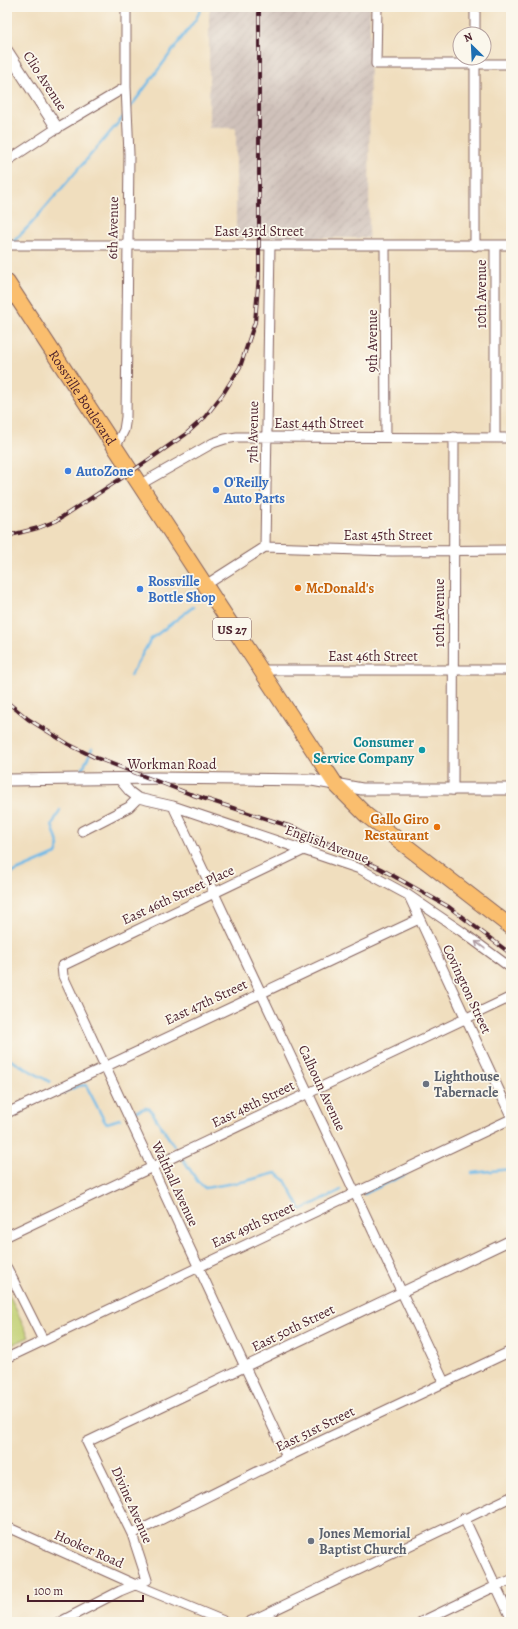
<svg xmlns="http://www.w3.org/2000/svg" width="518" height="1629" viewBox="0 0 518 1629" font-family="Alegreya,serif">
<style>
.industrial{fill:url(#industrial-furrows)}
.park{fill:#c0cf71;stroke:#85774e}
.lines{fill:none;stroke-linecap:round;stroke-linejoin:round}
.stream{stroke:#6fbae8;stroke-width:2.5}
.minor-casing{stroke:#84625e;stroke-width:11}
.tertiary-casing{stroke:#84625e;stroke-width:13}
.trunk-casing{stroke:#84625e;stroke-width:17}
.minor{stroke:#fff;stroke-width:9}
.tertiary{stroke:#fff;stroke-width:11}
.trunk{stroke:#fabe6e;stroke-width:15}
.rail-casing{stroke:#4a1f2b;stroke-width:4}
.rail{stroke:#fbf7ec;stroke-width:2.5;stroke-dasharray:8;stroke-linecap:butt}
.oneway{stroke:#ae9aa0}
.shop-dot{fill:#3f7fe0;stroke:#fbf7ec;stroke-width:1.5}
.food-dot{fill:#e8710a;stroke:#fbf7ec;stroke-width:1.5}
.culture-dot{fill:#0f9aa8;stroke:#fbf7ec;stroke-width:1.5}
.worship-dot{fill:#6b7280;stroke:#fbf7ec;stroke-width:1.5}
.labels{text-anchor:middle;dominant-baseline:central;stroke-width:3.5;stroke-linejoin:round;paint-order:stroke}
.shield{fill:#fbf7ec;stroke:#7f6065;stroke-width:1}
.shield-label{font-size:13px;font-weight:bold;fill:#4a1f2b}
.street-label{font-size:14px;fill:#4a1f2b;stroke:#fbf7ec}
.shop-label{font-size:14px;font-weight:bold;fill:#366cbe;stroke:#fbf7ec;text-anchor:start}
.food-label{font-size:14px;font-weight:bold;fill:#c56008;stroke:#fbf7ec;text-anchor:start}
.culture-label{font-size:14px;font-weight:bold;fill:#0d838f;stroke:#fbf7ec;text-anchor:end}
.worship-label{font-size:14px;font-weight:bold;fill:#5b616d;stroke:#fbf7ec;text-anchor:start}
</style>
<defs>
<pattern id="industrial-furrows" width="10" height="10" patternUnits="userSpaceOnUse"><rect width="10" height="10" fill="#cfc1ba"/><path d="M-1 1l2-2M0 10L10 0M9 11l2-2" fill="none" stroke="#b3a5a0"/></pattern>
</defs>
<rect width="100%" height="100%" fill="#fbf7ec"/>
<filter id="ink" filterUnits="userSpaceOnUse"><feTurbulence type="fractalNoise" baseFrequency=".025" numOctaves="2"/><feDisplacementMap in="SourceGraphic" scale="8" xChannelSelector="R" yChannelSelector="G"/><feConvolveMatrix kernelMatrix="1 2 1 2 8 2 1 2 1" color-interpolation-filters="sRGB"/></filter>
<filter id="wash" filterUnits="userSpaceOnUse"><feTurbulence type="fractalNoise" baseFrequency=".012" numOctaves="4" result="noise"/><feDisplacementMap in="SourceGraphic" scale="16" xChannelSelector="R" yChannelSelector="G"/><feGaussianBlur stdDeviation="0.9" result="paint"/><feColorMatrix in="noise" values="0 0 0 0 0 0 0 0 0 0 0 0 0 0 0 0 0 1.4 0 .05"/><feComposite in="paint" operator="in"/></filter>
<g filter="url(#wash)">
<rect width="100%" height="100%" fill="#f0debe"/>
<path class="industrial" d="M211 7H370L369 238H236V128H209V13Z"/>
<path class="park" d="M7 1290 29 1337 7 1347Z"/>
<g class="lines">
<path class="stream" d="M129 109 196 19 202 7
M12 243 31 224 125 115
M130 676 151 639 193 607
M81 772 92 749
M7 875 56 854 59 846 52 825 60 810
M7 1058 50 1082
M57 1095 78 1086 86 1085 105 1122 107 1123 120 1119
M134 1112 146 1108 150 1109 174 1146
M183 1159 198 1182 205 1188 246 1181 276 1173 285 1180 301 1210 341 1190
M472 1173 511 1169
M364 1194 406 1174"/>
</g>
</g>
<g filter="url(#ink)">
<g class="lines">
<defs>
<path id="minor" d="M377 7 376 64H511
M475 34V7
M475 59V246
M7 161 57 128 126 87
M7 245H511
M385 246 386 437
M495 438V245
M115 448 124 430 126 417 129 154 126 87V7
M139 485 213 443 225 439 237 437 511 438
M265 547 392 551 511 550
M204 586 265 547 270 245
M259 670H511
M119 779 130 792 138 798 173 806 360 869 408 895 461 931 511 968
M453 790 454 437
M173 806 444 1382
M82 831 129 807 138 798
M409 896 511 1116
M7 1113 419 919
M7 1236 511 997
M7 1268 43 1340
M7 1358 511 1119
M287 1457 63 976 62 966 306 849
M464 1518 511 1618
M7 1527 136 1585 226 1622
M132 1534 287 1457 511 1351
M60 1622 120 1591 147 1580 132 1534 87 1442 511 1240
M249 1622 511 1497
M421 1622 496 1586 511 1580"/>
<path id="tertiary" d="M7 51 57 128
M7 780 156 778 312 780 362 789H511"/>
<g id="trunk">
<path id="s1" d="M7 282 336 785 366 815 511 927"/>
</g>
</defs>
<use href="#minor" class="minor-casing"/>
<use href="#tertiary" class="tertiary-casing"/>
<use href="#trunk" class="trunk-casing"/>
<use href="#minor" class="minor"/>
<use href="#tertiary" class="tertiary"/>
<use href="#trunk" class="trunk"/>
<defs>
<path id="rail" d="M7 536 38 528 56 521 131 472 186 434 205 417 223 394 240 367 255 322 259 275V7
M7 702 28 719 68 744 94 757 190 794 298 829 381 869 449 907 511 954"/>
</defs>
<use href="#rail" class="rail-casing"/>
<use href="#rail" class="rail"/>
</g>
<defs><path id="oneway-shaft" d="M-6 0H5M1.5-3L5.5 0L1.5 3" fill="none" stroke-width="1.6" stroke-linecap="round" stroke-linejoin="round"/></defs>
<use class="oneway" href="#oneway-shaft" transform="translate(480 945) rotate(-143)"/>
</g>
<g class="shop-dot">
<circle cx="68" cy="471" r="4"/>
<circle cx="216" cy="490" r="4"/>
<circle cx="140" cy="589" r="4"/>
</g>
<g class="food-dot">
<circle cx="298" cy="588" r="4"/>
<circle cx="437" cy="827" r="4"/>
</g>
<circle class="culture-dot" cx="422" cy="750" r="4"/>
<g class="worship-dot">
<circle cx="426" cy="1084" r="4"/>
<circle cx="311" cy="1541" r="4"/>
</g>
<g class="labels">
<rect class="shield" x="213" y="618" width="38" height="22" rx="3"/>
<g class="shield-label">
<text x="232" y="629">US 27</text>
</g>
<g class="street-label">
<text transform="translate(45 81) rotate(57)">Clio Avenue</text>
<text transform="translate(113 228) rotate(-89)">6th Avenue</text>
<text x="259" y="231">East 43rd Street</text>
<text transform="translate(481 294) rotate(-90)">10th Avenue</text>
<text transform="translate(372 341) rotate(-90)">9th Avenue</text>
<text stroke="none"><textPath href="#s1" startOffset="138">Rossville Boulevard</textPath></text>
<text x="319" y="423">East 44th Street</text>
<text transform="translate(253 432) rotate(-89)">7th Avenue</text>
<text x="388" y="535">East 45th Street</text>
<text transform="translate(439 613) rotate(-90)">10th Avenue</text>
<text x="373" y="656">East 46th Street</text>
<text x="172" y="764">Workman Road</text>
<text transform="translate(327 844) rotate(20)">English Avenue</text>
<text transform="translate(178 895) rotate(-25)">East 46th Street Place</text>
<text transform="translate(467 989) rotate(65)">Covington Street</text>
<text transform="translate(206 1002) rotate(-25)">East 47th Street</text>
<text transform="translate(322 1088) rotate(65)">Calhoun Avenue</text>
<text transform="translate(253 1104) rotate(-26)">East 48th Street</text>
<text transform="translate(175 1184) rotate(65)">Walthall Avenue</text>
<text transform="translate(253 1225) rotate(-25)">East 49th Street</text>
<text transform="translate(293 1328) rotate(-26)">East 50th Street</text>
<text transform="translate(315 1429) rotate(-26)">East 51st Street</text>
<text transform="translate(132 1505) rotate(66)">Divine Avenue</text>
<text transform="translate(89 1549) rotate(24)">Hooker Road</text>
</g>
<g class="shop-label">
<text x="76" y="471">AutoZone</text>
<text x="224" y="482">O'Reilly<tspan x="224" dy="16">Auto Parts</tspan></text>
<text x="148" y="581">Rossville<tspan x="148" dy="16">Bottle Shop</tspan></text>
</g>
<g class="food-label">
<text x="306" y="588">McDonald's</text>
<text x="429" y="819" text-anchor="end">Gallo Giro<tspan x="429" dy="16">Restaurant</tspan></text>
</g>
<g class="culture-label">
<text x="414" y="742">Consumer<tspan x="414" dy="16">Service Company</tspan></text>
</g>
<g class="worship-label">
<text x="434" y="1076">Lighthouse<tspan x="434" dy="16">Tabernacle</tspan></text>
<text x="319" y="1533">Jones Memorial<tspan x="319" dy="16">Baptist Church</tspan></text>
</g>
</g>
<rect width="518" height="1629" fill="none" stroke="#fbf7ec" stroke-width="24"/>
<g transform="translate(472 46) rotate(336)"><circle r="19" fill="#fbf7ec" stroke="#b4a19f"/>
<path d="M0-3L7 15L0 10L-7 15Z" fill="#1f6fb2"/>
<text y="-6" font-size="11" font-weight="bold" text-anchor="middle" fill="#4a1f2b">N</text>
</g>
<path d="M28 1595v6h115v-6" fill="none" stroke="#4a1f2b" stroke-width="2"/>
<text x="34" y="1595" font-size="12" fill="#4a1f2b" stroke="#fbf7ec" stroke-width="3" paint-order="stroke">100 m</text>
</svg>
